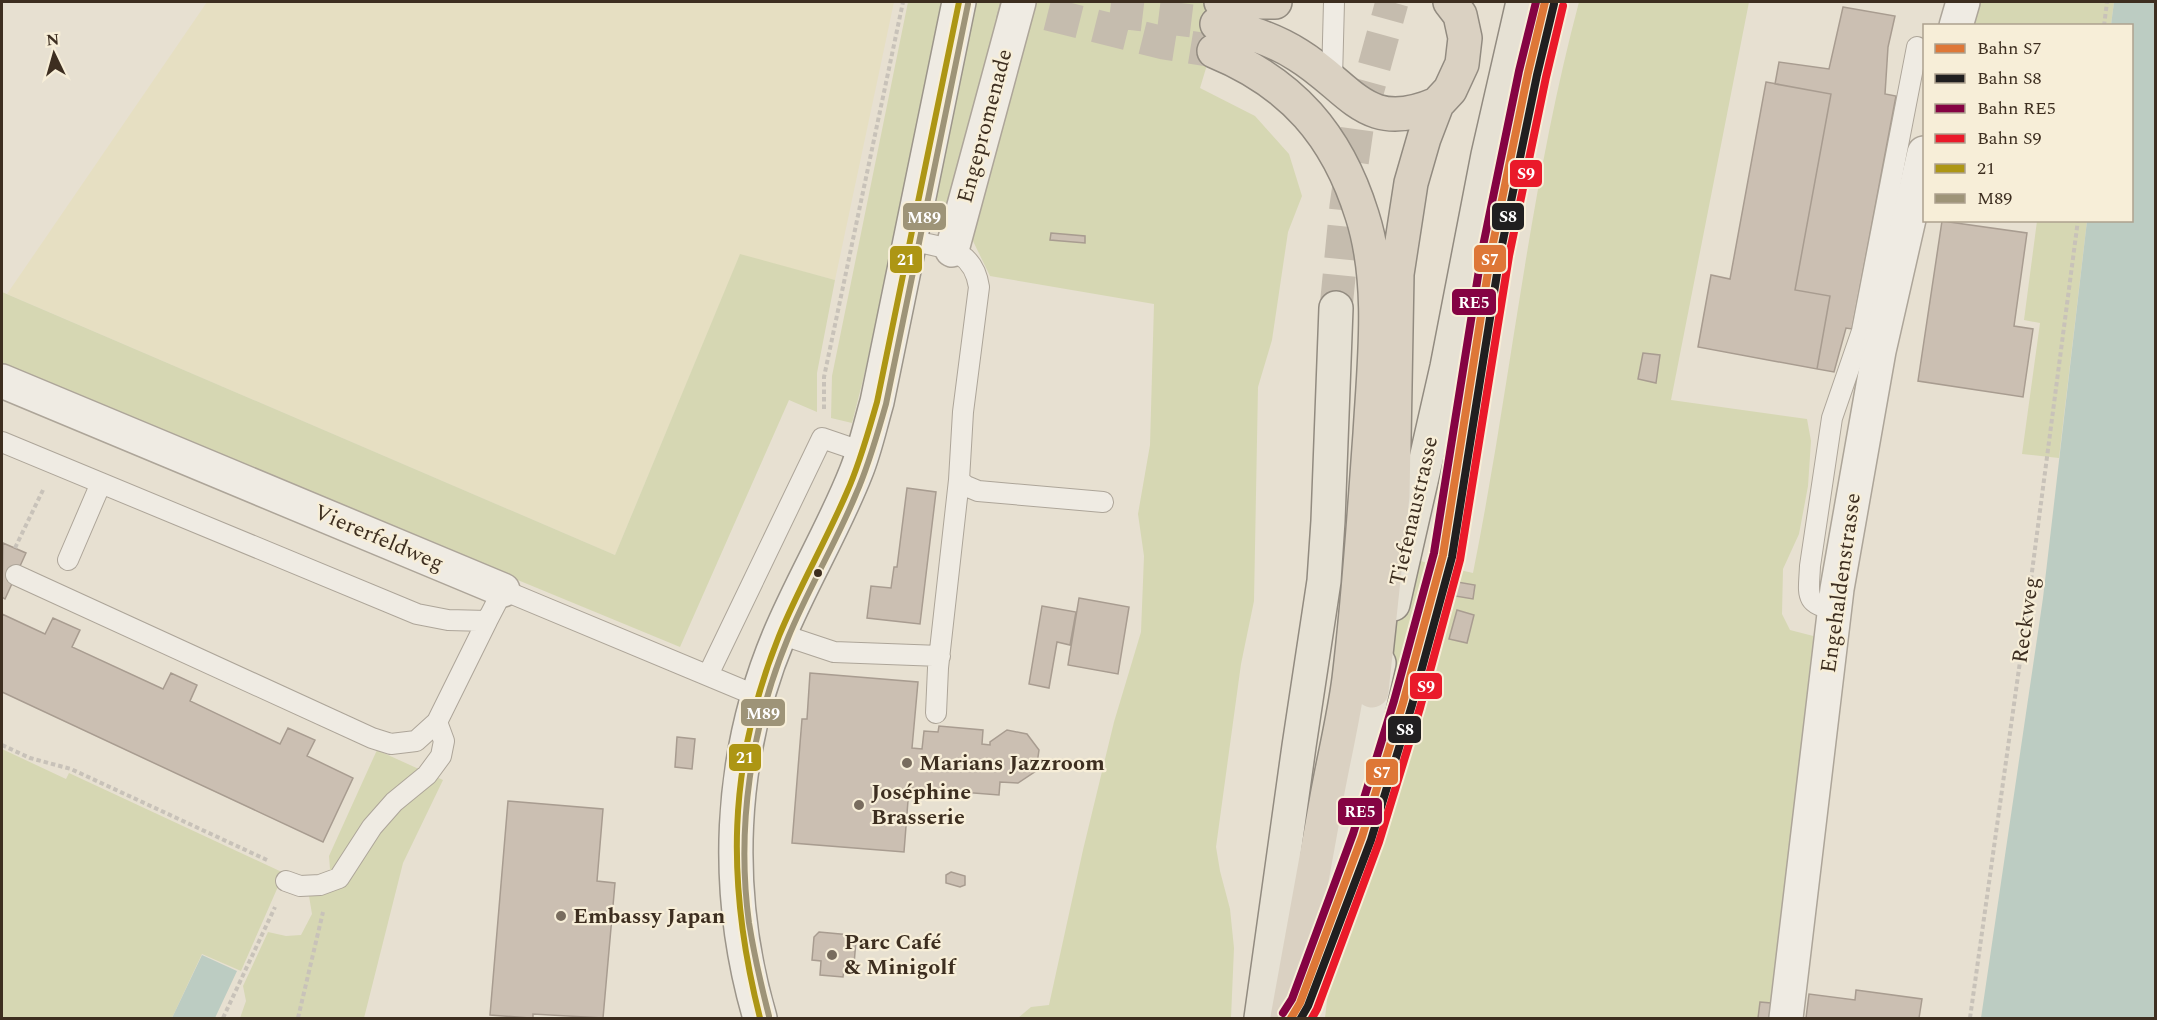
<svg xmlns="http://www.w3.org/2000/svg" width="2157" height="1020" viewBox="0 0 2157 1020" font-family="Spectral,serif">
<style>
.farmland{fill:#e6dfc2}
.green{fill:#d6d7b3}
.water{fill:#bcccc2}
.building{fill:#cbbfb2;stroke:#a89c90;stroke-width:1.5}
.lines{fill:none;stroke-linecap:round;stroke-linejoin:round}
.primary-tunnel{stroke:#c5bcae;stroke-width:33;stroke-dasharray:33 16;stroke-linecap:butt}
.highway-tunnel{stroke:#c5bcae;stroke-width:33;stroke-dasharray:33 16;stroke-linecap:butt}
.lane-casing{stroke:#ada599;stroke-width:22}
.street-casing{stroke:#ada599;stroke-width:36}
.secondary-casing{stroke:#9c958a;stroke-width:36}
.primary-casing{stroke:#928b80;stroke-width:36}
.highway-casing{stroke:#928b80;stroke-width:36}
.path{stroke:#c8c2b9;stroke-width:4;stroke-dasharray:4.5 3;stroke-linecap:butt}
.lane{stroke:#efebe3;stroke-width:20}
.street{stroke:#efebe3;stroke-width:33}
.secondary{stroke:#efebe3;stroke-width:33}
.primary{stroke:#e6e1d4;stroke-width:33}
.highway{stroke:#dad1c2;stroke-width:33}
.bus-1-casing{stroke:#f7eed8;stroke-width:10}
.bus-2-casing{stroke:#f7eed8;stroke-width:10}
.bus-1{stroke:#ad9614;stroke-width:6}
.bus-2{stroke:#9e9478;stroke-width:6}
.rail-1-casing{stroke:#f7eed8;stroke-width:12}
.rail-2-casing{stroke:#f7eed8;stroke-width:12}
.rail-3-casing{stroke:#f7eed8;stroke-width:12}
.rail-4-casing{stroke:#f7eed8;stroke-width:12}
.rail-1{stroke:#de7737;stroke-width:8}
.rail-2{stroke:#201f20;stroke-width:8}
.rail-3{stroke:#850343;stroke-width:8}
.rail-4{stroke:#ea1a2a;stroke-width:8}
.bus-dot{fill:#3d2e20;stroke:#f7eed8;stroke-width:2}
.poi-dot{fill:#786c5e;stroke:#f7eed8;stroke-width:2}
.labels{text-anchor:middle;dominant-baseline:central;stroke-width:4.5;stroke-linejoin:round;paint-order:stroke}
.street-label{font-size:22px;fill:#3d2e20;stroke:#f7eed8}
.poi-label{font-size:22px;font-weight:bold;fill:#3d2e20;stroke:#f7eed8;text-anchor:start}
.line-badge{stroke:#f7eed8;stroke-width:2}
.badge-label{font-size:16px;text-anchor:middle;font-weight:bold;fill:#fff}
</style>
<rect width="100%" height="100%" fill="#e7e0d1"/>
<path class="farmland" d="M207 2H894L835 280 740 255 615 555 7 294Z"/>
<path class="green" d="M908 2H941L894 239 863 380 852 423 831 418 832 376Z
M975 2H1005L942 232 933 229 930 225Z
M1035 2H1226L1200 88 1255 116 1289 154 1302 196 1288 232 1272 340 1258 387 1254 601 1241 664 1216 847 1220 871 1230 909 1234 948 1231 1018H1018L1031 1007 1049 1005 1083 850 1114 722 1141 632 1144 556 1138 514 1150 445 1154 304 990 276 972 239Z
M1579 2H1749L1671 400 1807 419 1811 441 1808 486 1799 534 1783 569 1782 614 1790 630 1821 638 1783 1018H1325L1354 765 1401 554 1424 562 1473 573C1511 383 1529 189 1579 2Z
M1963 2H2114L2111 25 1957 26Z
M2037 221H2087L2059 458 2022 454 2040 323 2024 320Z
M740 254 835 280 817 373V412L789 400 680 647 2 367V292L615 555Z
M2 749 66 779 69 773 284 873 241 971 202 954 172 1018H2Z
M377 750 443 780 403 863 364 1018H240L246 1001 243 986 268 932 286 936 301 935 312 914 309 896 330 869 329 856Z"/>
<path class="water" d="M2114 2H2156L2155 1018H1981L2043 598 2087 221 2132 220V26L2111 25Z
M202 955 237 971 215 1018H172Z"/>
<path class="building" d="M1843 7 1895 16 1888 47 1885 94 1896 96 1852 329 1846 328 1834 372 1817 369 1830 296 1795 290 1831 94 1775 84 1779 62 1829 69Z
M1766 82 1831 94 1795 290 1830 296 1817 369 1698 347 1711 275 1730 279Z
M1942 221 2027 233 2014 326 2033 329 2023 397 1918 381Z
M1051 233 1085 236V243L1050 240Z
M1643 353 1660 355 1656 383 1638 379Z
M907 488 936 492 920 624 867 618 871 586 891 588 894 567H897Z
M3 543 26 553 5 599 2 597Z
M1434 578 1475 585 1473 599 1431 592Z
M1079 598 1129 607 1118 674 1068 665Z
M1042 606 1076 612 1070 645 1057 642 1049 688 1029 684Z
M1457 610 1474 615 1467 643 1449 639Z
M2 614 45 634 53 618 80 630 72 647 163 689 171 673 197 685 190 701 280 744 288 728 315 740 307 756 353 778 323 842 2 692Z
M810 673 918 682 912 748 922 749 924 731 938 732 939 726 983 730 982 744 990 745V742L1007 730 1027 734 1039 750 1036 771 1018 783 1000 782 999 795 909 788 904 852 792 843 802 719H807Z
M677 737 695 739 692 769 675 767Z
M508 801 603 809 597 881 615 883 603 1018 533 1014V1018H530L490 1015Z
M951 872 965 876V885L960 887 946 883V875Z
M819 932 851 935 856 941 854 964 845 963 843 977 820 975 821 961 812 960 814 937Z
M1856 990 1922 999 1919 1018H1806L1809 994 1855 1000Z
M1760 1002 1771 1003 1769 1018H1758Z"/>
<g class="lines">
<path class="primary-tunnel" d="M1336 308 1346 206 1357 129 1392 2"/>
<path class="highway-tunnel" d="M1000 2 1164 43 1214 51
M1110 11 1217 24"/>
<defs>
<path id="lane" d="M1332 79 1334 2
M909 240C943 248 973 247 979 287L963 412 959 480 966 486 978 491 1103 502
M2 442 417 614 448 620 487 621 503 590 757 696
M68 560 101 483
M16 575 372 738 391 744 416 741 437 722 487 621
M1835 609C1803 605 1809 593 1810 566L1832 418 1862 331 1917 47
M780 634 834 652 940 656
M708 675 822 438 863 452
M936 713 938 668 959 480
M286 881 300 886 320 885 339 878 372 827 394 802 427 775 441 756 444 741 437 722"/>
<path id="street" d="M1956 26 1963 2
M952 250 1019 2
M2 381 503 590
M1786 1018 1837 589 1879 351 1924 153"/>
<path id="secondary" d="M760 1018C723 892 728 758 779 636 802 581 834 528 856 472 865 450 870 426 877 402L959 2"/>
<path id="primary" d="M1393 604 1447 367 1488 155 1523 2
M1322 911 1379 663
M1261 1018 1299 746 1324 581 1328 521 1336 308"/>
<path id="highway" d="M1221 2H1275
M1217 24C1246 31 1273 39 1298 55 1352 88 1365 135 1437 104
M1214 51C1292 83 1337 135 1362 215 1384 283 1374 364 1370 434 1364 516 1359 597 1349 679 1344 718 1334 758 1327 797 1314 871 1300 945 1287 1018
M1372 691 1393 496 1397 274 1411 183 1424 138 1437 104 1450 90 1462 64 1465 38 1460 15 1450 2"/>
</defs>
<use href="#lane" class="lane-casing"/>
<use href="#street" class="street-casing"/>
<use href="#secondary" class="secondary-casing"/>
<use href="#primary" class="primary-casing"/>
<use href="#highway" class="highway-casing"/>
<path class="path" d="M2104 26 2107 2
M824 409V377L903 2
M15 548 43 490
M2 745 30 758 71 769 267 860
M223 1018 275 907
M298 1018 323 912
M1970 1018 2024 633 2078 220"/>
<use href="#lane" class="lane"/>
<use href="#street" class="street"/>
<use href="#secondary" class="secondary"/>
<use href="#primary" class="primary"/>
<use href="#highway" class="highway"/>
<defs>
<path id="bus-1" d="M760 1018C726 884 727 766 779 636 799 587 826 541 847 492 860 463 868 433 877 402L959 2"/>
<path id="bus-2" d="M769 1016C761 985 754 954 749 923 736 827 751 727 788 638 808 589 836 543 856 494 869 465 877 435 886 404L968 4"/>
</defs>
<use href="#bus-1" class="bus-1-casing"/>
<use href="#bus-2" class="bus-2-casing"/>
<use href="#bus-1" class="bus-1"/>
<use href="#bus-2" class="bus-2"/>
<defs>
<path id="rail-1" d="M1291 1018 1300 1003 1362 837 1403 703 1443 555 1491 253 1528 73 1545 2"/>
<path id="rail-2" d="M1301 1018 1308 1006 1371 840 1412 705 1452 557 1500 255 1537 75 1554 4"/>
<path id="rail-3" d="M1283 1013 1292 999 1353 834 1394 701 1434 553 1482 251 1519 71 1536 2"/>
<path id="rail-4" d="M1312 1018 1317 1009 1379 842 1420 708 1460 560 1509 256 1546 77 1563 6"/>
</defs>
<use href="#rail-1" class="rail-1-casing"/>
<use href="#rail-2" class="rail-2-casing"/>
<use href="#rail-3" class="rail-3-casing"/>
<use href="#rail-4" class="rail-4-casing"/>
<use href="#rail-1" class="rail-1"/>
<use href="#rail-2" class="rail-2"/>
<use href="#rail-3" class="rail-3"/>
<use href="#rail-4" class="rail-4"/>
</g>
<circle class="bus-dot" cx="818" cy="573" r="5"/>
<g class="poi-dot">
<circle cx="907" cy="763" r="6"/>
<circle cx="859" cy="805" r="6"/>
<circle cx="561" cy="916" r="6"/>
<circle cx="832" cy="955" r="6"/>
</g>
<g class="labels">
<g class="street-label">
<text transform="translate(985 126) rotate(-75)">Engepromenade</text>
<text transform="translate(1414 511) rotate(-77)">Tiefenaustrasse</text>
<text transform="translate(379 538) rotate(23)">Viererfeldweg</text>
<text transform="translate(1841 583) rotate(-82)">Engehaldenstrasse</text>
<text transform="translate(2026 620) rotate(-82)">Reckweg</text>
</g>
<g class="poi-label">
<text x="919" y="763">Marians Jazzroom</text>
<text x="871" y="792">Joséphine<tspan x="871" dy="25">Brasserie</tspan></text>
<text x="573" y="916">Embassy Japan</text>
<text x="844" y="942">Parc Café<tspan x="844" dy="25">&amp; Minigolf</tspan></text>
</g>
</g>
<g class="line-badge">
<rect x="1509" y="159" width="34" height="29" rx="6" fill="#ea1a2a"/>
<rect x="1491" y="202" width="34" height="29" rx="6" fill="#201f20"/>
<rect x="902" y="202" width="45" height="29" rx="6" fill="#9e9478"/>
<rect x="1473" y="244" width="34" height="29" rx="6" fill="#de7737"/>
<rect x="889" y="245" width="34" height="29" rx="6" fill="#ad9614"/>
<rect x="1451" y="288" width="46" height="28" rx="6" fill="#850343"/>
<rect x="1409" y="672" width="34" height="28" rx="6" fill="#ea1a2a"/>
<rect x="740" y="698" width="46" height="29" rx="6" fill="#9e9478"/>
<rect x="1387" y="715" width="35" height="29" rx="6" fill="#201f20"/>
<rect x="728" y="743" width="34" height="29" rx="6" fill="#ad9614"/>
<rect x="1365" y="758" width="34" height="28" rx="6" fill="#de7737"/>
<rect x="1337" y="797" width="46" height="29" rx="6" fill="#850343"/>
</g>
<g class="badge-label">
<text x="1526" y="179">S9</text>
<text x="1508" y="222">S8</text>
<text x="924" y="223">M89</text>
<text x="1490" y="265">S7</text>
<text x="906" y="265">21</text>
<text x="1474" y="308">RE5</text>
<text x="1426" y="692">S9</text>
<text x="763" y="719">M89</text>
<text x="1405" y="735">S8</text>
<text x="745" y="763">21</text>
<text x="1382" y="778">S7</text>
<text x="1360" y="817">RE5</text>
</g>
<rect width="2157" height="1020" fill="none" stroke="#3d2e20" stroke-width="6"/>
<rect x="1923" y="24" width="210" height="198" fill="#f7eed8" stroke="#ada18e" stroke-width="1.5"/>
<rect x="1935" y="44" width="30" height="9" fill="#de7737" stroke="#ada18e" stroke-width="1.5"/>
<text x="1977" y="54" font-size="18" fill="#3d2e20">Bahn S7</text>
<rect x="1935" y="74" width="30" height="9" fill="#201f20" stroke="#ada18e" stroke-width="1.5"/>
<text x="1977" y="84" font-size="18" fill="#3d2e20">Bahn S8</text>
<rect x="1935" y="104" width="30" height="9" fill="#850343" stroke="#ada18e" stroke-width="1.5"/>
<text x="1977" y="114" font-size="18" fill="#3d2e20">Bahn RE5</text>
<rect x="1935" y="134" width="30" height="9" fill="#ea1a2a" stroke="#ada18e" stroke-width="1.5"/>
<text x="1977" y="144" font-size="18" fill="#3d2e20">Bahn S9</text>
<rect x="1935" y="164" width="30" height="9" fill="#ad9614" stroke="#ada18e" stroke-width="1.5"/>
<text x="1977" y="174" font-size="18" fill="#3d2e20">21</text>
<rect x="1935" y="194" width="30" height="9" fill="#9e9478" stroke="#ada18e" stroke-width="1.5"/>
<text x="1977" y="204" font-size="18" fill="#3d2e20">M89</text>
<g transform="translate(54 54) rotate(355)" stroke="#f7eed8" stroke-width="4.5" paint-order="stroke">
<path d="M0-4.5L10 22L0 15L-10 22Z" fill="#3d2e20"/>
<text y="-9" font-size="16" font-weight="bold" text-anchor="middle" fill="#3d2e20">N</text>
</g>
</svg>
